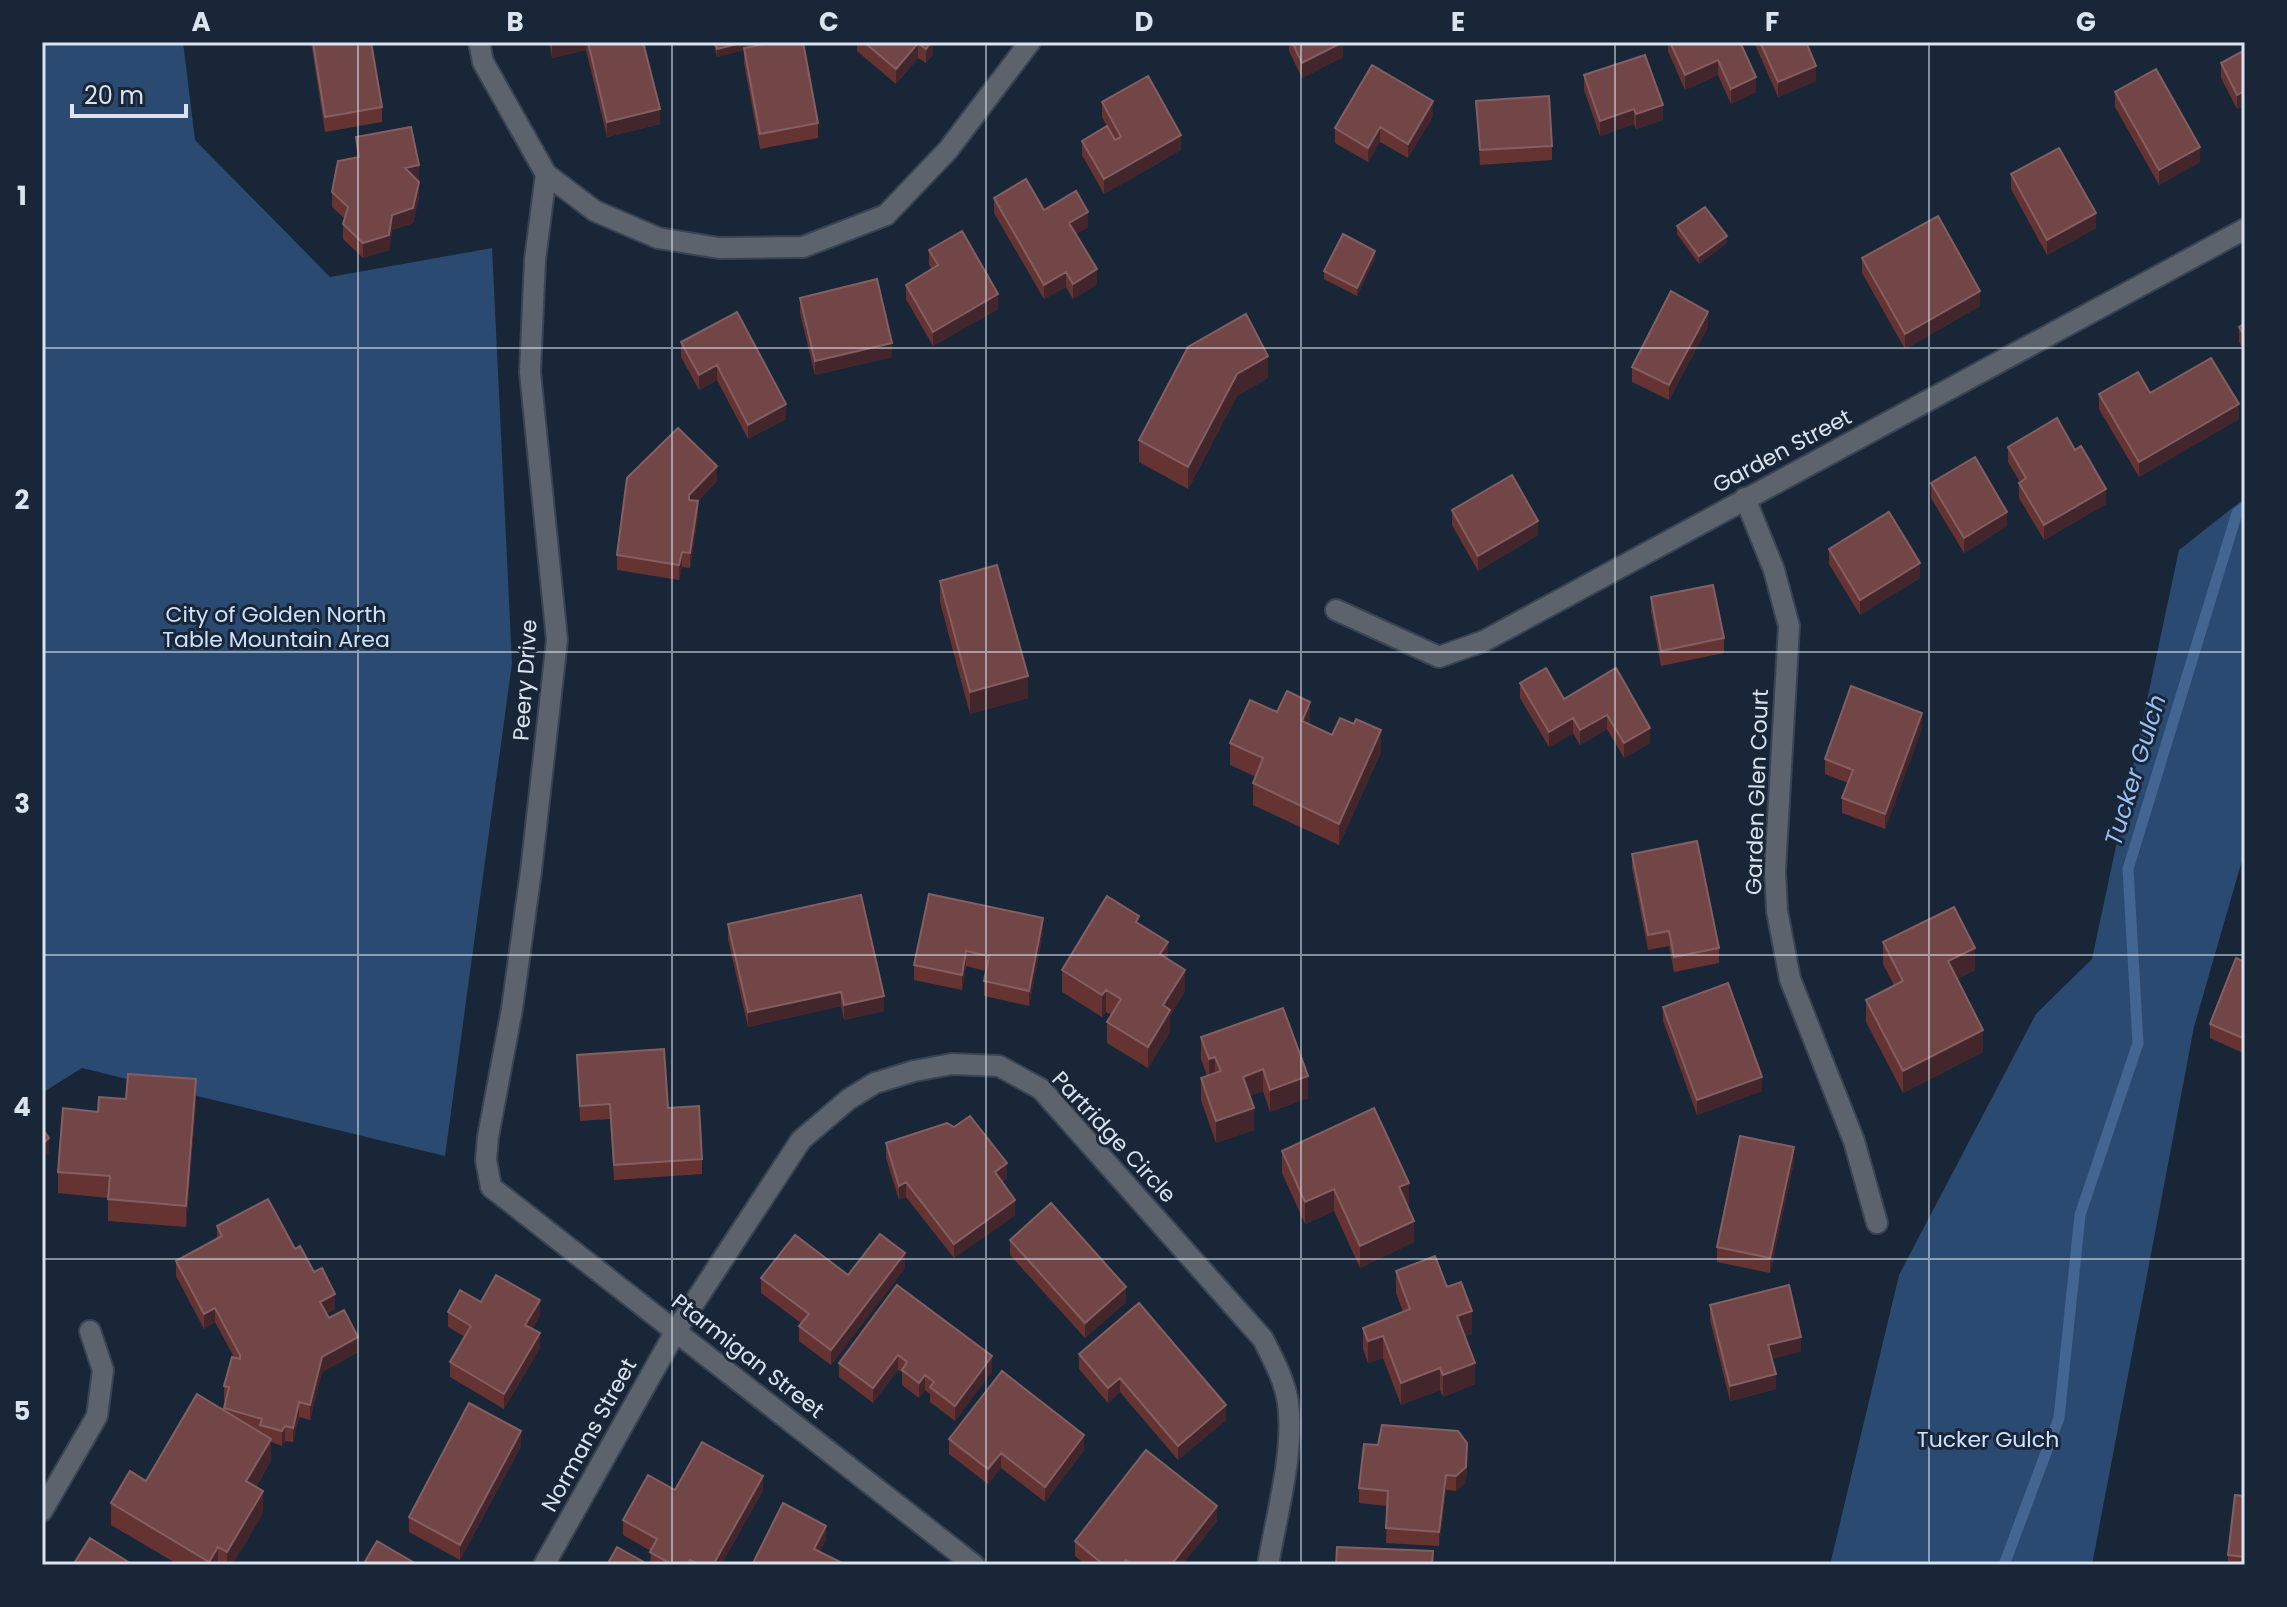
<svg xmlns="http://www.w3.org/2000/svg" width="2287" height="1607" viewBox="0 0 2287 1607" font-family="Poppins,sans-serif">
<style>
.green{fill:#2b4a71}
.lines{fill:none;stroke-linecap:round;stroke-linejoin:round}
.stream{stroke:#436592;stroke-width:11}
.minor-casing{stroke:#384454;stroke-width:24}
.minor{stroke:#5c636c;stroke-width:20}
.wall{fill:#633}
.shaded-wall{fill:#42262c}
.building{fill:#724647;stroke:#835f62;stroke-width:2}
.grid{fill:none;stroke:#dbe3ef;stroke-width:2;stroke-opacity:0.55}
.labels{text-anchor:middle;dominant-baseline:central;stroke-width:6;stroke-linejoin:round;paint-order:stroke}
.street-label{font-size:22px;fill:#dbe3ef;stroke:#192637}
.park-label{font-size:22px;fill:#cde2fe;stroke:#192637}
.water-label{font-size:24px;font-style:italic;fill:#98c1f8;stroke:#192637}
.neatline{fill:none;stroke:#dbe3ef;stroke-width:3}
.grid-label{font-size:26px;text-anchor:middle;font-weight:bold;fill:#dbe3ef}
</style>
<rect width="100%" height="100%" fill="#192637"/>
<path class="green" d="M42 42H183L195 140 330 277 492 248 512 663 445 1156 82 1068 42 1093Z
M2245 498V850L2194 1027 2092 1565H1830L1899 1275 2036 1014 2092 959 2179 550Z"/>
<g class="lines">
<path class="stream" d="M2004 1565 2059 1418 2080 1215 2138 1043 2128 869 2237 513 2245 507"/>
<defs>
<path id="minor" d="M479 42 483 62 546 174 595 211 658 238 719 248 803 247 886 215 948 150 1030 42
M546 174 535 260 530 372 557 640 531 871 512 1009 488 1137 486 1160 491 1187 974 1565
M1745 498 1774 570 1789 626 1775 871 1777 911 1790 979 1854 1141 1877 1223
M1336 610 1439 657 1484 641 2245 229
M42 1511 97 1416 103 1370 90 1331
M544 1565 677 1329 801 1140 849 1099 875 1083 914 1071 952 1064 999 1066 1041 1089 1263 1339C1273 1359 1285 1381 1288 1403 1295 1450 1276 1517 1268 1565"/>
</defs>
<use href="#minor" class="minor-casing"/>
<use href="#minor" class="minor"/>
</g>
<path class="wall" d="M311 42H371L382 107V122L325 132Z
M549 42H643L660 124 607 137 586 50 552 58Z
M713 42H752V46L818 123V138L760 149 744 63V50L717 57Z
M857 42H933V54L926 63 918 58 896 84 857 51Z
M1289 42H1343V57L1302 78 1289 51Z
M1668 42H1740L1756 92 1731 104 1718 75 1685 90 1668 51Z
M1754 42H1812L1807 44 1816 81 1778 97Z
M2245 50V106L2237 109 2221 78V63Z
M1584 75 1663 120 1636 129 1634 124 1600 136 1584 90Z
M2115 92 2200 162 2159 185 2115 107Z
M1476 101 1552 146V160L1480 165Z
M1102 102 1181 150 1104 194 1082 155V141L1107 126 1102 117Z
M1433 116 1408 158 1380 142 1368 162 1335 143V128Z
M356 137 419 180 418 181 419 197 413 223 392 230 389 250 363 258 343 239V224L345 219 332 207V192L357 157Z
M2011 174 2096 228 2047 255 2011 189Z
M994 198 1044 210 1088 227 1076 234 1097 284 1073 299 1066 287 1044 299 994 213Z
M1677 226 1727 243 1699 264 1677 234Z
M929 250 998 309 933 346 906 299V285L932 269 929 265Z
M1375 258 1357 296 1324 279V271Z
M1862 258 1980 306 1905 349 1862 273Z
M800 298 892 357 815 375 800 313Z
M737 312 786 419 748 439 717 380 699 390 681 357V342Z
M2245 323V352L2239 342V327Z
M1708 327 1669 400 1632 382V367Z
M1268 378 1237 396 1188 489 1139 462V440Z
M2150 393 2239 419 2139 477 2099 409V394Z
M2008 447 2106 504 2044 540 2019 498V483L2020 482 2008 462Z
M717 481 698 501V516L690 568 682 567 679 580 617 570V555Z
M1931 483 2007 526 1964 553 1931 498Z
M1452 510 1538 535 1478 571 1452 525Z
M1829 549 1920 578 1860 615 1829 564Z
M940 581 1028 698 970 714 940 602Z
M1651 597 1724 638V653L1661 666 1651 612Z
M1616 668 1650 743 1624 758 1607 729 1580 745 1573 733 1549 747 1520 698V683L1564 699Z
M1277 712 1310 723V724L1332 735 1381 752 1339 845 1253 805V783L1256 777 1230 765V743Z
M1922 728 1885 829 1842 813V798L1848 783 1825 774V759Z
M1632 854 1719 948V963L1674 972 1669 946 1648 950 1632 868Z
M728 924 884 1011 844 1020 841 1006 748 1027 728 939Z
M1139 924 1168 959 1185 991 1170 1016V1032L1148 1068 1107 1043V1022L1111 1015 1106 1012 1102 1017 1062 992V970Z
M1043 933 1029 1006 984 996V981L986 971 966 966 962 990 914 980V965Z
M1883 942 1975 970 1957 979 1983 1052 1903 1093 1866 1022V1000L1894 985 1883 964Z
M2245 962V1054L2210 1038V1024Z
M1663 1007 1762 1091 1697 1115 1663 1021Z
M1283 1008 1308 1098 1270 1112 1263 1091 1250 1096 1254 1130 1216 1143 1201 1100V1078L1207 1076 1201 1059V1037Z
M577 1055 702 1159V1174L614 1180 610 1119 580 1121Z
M126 1099 196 1101 186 1227 108 1221V1198L58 1193V1172L98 1112Z
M886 1143 1007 1178 1002 1182 1015 1215 954 1258 906 1197 899 1200 886 1158Z
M1282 1151 1409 1205H1407L1414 1242 1360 1268 1334 1211 1305 1224 1282 1173Z
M1794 1162 1770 1273 1717 1262V1247Z
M217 1226 295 1249 314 1272 335 1309 327 1313 329 1318 358 1352 322 1372 310 1420 299 1417 293 1442 285 1441 282 1446 271 1442V1461L256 1487 263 1513 232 1565H179L111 1525V1503L146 1481 224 1410 225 1401H224V1386L234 1357 215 1322 204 1329 176 1276V1261L217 1239Z
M1010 1240 1126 1302 1085 1338 1010 1255Z
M905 1268 831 1365 799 1341V1326L801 1323 761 1293V1278L848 1275Z
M1396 1271 1447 1287 1472 1333 1465 1336 1475 1384 1443 1397 1440 1390 1401 1405 1383 1358 1368 1363 1363 1349V1328L1403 1312 1396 1293Z
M897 1285 992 1371 955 1421 930 1402V1394L925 1390 919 1398 902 1385V1372L898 1370 873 1403 839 1377V1363Z
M481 1302 540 1315 532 1329 540 1348 504 1409 450 1377V1362L465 1337 448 1327V1312Z
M1710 1305 1801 1351 1772 1359 1776 1389 1730 1401 1710 1320Z
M1079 1354 1226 1420 1178 1460 1120 1392 1108 1403 1079 1369Z
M949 1439 1084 1450 1045 1502 1001 1468 988 1484 949 1454Z
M521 1446 460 1560 409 1532V1517Z
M1467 1458 1466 1482 1456 1491 1446 1490 1439 1546 1386 1543 1387 1506 1359 1503V1488Z
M675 1490H763L721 1565H650L651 1551 623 1535V1520Z
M2245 1496V1565H2228V1555Z
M1217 1521 1182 1565H1086L1075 1556V1541Z"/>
<path class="shaded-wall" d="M555 42H586V50L552 58V43Z
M745 42H752V48L717 57V49Z
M931 42H933V54L926 63V49Z
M1343 42V57L1302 78V63Z
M918 43V58L896 84V69Z
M1718 60V75L1685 90V75Z
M1816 66V81L1778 97V82Z
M1756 77V92L1731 104V89Z
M2245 91V106L2237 109V95Z
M1433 101V116L1408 158V144Z
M1663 105V120L1636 129V114Z
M660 109V124L607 137V122Z
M1634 109V124L1600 136V121Z
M1380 127V142L1368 162V148Z
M1181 135V150L1104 194V179Z
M2200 147V162L2159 185V170Z
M419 165V180L405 183V168Z
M419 182V197L413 223 392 230 389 250 363 258V243L392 215Z
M1088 212V227L1069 238V223Z
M2096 213V228L2047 255V240Z
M1727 236V243L1699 264V256Z
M1375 251V258L1357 296V288Z
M1097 269V284L1073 299V284Z
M1066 272V287L1044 299V285Z
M1980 291V306L1905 349V334Z
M998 294V309L933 346V332Z
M1708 312V327L1669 400V385Z
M892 343V357L815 375V361Z
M1268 356V378L1237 396 1188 489V467L1237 374Z
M717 365V380L699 390V375Z
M786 404V419L748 439V425Z
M2239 404V419L2139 477V462Z
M717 466V481L689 510V495Z
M2106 489V504L2044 540V525Z
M698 501V516L690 568V553Z
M2007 512V526L1964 553V538Z
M1538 521V535L1478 571V556Z
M682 552V567L679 580V565Z
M1920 563V578L1860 615V600Z
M1028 676V698L970 714V692Z
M1310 702V723L1302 743V721Z
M1922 713V728L1885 829V814Z
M1607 715V729L1580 745V730Z
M1573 718V733L1549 747V732Z
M1650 728V743L1624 758V743Z
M1381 730V752L1339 845V824Z
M1043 918V933L1029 1006V991Z
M1168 942V964L1160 954Z
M1975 948V970L1948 983V961Z
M966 951V966L962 990V975Z
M1185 970V991L1170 1016V1032L1148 1068V1047L1163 1005Z
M1106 990V1012L1102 1017V995Z
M841 992V1006L748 1027V1012Z
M884 996V1011L844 1020V1005Z
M1983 1030V1052L1903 1093V1071Z
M1215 1057V1078L1209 1081V1059Z
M1263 1069V1091L1243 1099V1077Z
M1308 1076V1098L1270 1112V1090Z
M1762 1077V1091L1697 1115V1100Z
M196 1079V1101L186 1227V1206Z
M1254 1108V1130L1216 1143V1121Z
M49 1138V1153L42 1158V1144Z
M1794 1147V1162L1770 1273V1258Z
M1007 1163V1178L995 1187V1172Z
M906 1182V1197L899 1200V1186Z
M1409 1183V1205L1399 1209V1187Z
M1334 1189V1211L1305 1224V1202Z
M1015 1200V1215L954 1258V1244Z
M1414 1221V1242L1360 1268V1246Z
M905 1253V1268L831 1365V1350Z
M1126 1287V1302L1085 1338V1323Z
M335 1294V1309L320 1316V1302Z
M540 1300V1315L525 1340V1325Z
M215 1308V1322L204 1329V1314Z
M1472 1311V1333L1457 1338V1316Z
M540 1333V1348L504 1409V1394Z
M1383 1336V1358L1368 1363V1341Z
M358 1337V1352L322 1372 310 1420V1405L322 1357Z
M1801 1337V1351L1768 1360V1345Z
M898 1355V1370L873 1403V1388Z
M992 1356V1371L955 1421V1406Z
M1475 1363V1384L1443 1397V1375Z
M1440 1368V1390L1401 1405V1383Z
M1776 1374V1389L1730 1401V1386Z
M925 1375V1390L919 1398V1383Z
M1120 1378V1392L1108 1403V1388Z
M299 1402V1417L293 1442V1428Z
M1226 1405V1420L1178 1460V1446Z
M285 1426V1441L282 1446V1431Z
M521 1431V1446L460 1560V1545Z
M1084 1435V1450L1045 1502V1487Z
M271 1439V1461L246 1503V1481Z
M1467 1443 1466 1482 1456 1491V1476Z
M1001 1453V1468L988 1484V1469Z
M1446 1475V1490L1439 1546V1532Z
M763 1476V1490L721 1565H713Z
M263 1491V1513L232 1565H227V1552Z
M1217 1506V1521L1182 1565H1171Z
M826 1526V1541L814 1563V1549Z
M218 1547V1565H209V1562Z"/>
<path class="building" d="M313 42H371L382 107 325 117Z
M588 42H643L660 109 607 122Z
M715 42H745L717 49Z
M776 42H803L818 123 760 134 744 48Z
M864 42H931L926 49 918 43 896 69Z
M1292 42H1343L1302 63Z
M1670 42H1740L1756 77 1731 89 1718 60 1685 75Z
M1760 42H1806L1816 66 1778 82Z
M2245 50V91L2237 95 2221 63Z
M1645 55 1663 105 1636 114 1634 109 1600 121 1584 75Z
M1372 65 1433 101 1408 144 1380 127 1368 148 1335 128Z
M2156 69 2200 147 2159 170 2115 92Z
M1148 76 1181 135 1104 179 1082 141 1107 126 1115 140 1121 137 1102 102Z
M1549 96 1552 146 1480 150 1476 101Z
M411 127 419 165 405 168 419 182 413 208 392 215 389 235 363 243 343 224 348 207 332 192 338 161 359 157 356 137Z
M2059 148 2096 213 2047 240 2011 174Z
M1026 179 1044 210 1076 191 1088 212 1069 223 1097 269 1073 284 1066 272 1044 285 994 198Z
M1705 207 1727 236 1699 256 1677 226Z
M1938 216 1980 291 1905 334 1862 258Z
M962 231 998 294 933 332 906 285 938 265 929 250Z
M1343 234 1375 251 1357 288 1324 271Z
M877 279 892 343 815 361 800 298Z
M1671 291 1708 312 1669 385 1632 367Z
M737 312 786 404 748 425 717 365 699 375 681 342Z
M1246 314 1268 356 1237 374 1188 467 1139 440 1188 347Z
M2245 323V337L2239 327Z
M2211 358 2239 404 2139 462 2099 394 2138 372 2150 393Z
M2057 418 2075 450 2081 446 2106 489 2044 525 2019 483 2026 478 2008 447Z
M678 428 717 466 689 495V500L698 501 690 553 682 552 679 565 617 555 627 478Z
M1975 457 2007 512 1964 538 1931 483Z
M1512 475 1538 521 1478 556 1452 510Z
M1889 512 1920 563 1860 600 1829 549Z
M997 565 1028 676 970 692 940 581Z
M1713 585 1724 638 1661 651 1651 597Z
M1546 668 1564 699 1616 668 1650 728 1624 743 1607 715 1580 730 1573 718 1549 732 1520 683Z
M1851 686 1922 713 1885 814 1842 798 1853 770 1825 759Z
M1287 691 1310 702 1302 721 1332 735 1340 718 1354 724 1356 719 1381 730 1339 824 1253 783 1263 758 1230 743 1250 700 1277 712Z
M1697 841 1719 948 1674 957 1669 931 1648 935 1632 854Z
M929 894 1043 918 1029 991 984 981 989 956 966 951 962 975 914 965Z
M861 895 884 996 844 1005 841 992 748 1012 728 924Z
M1107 896 1139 916 1136 922 1168 942 1160 954 1185 970 1163 1005 1170 1010 1148 1047 1107 1022 1121 999 1106 990 1102 995 1062 970Z
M1954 907 1975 948 1948 961 1983 1030 1903 1071 1866 1000 1903 981 1883 942Z
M2236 958 2245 962V1039L2210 1024Z
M1728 983 1762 1077 1697 1100 1663 1007Z
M1283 1008 1308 1076 1270 1090 1263 1069 1243 1077 1254 1108 1216 1121 1201 1078 1221 1071 1215 1057 1209 1059 1201 1037Z
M664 1049 668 1108 699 1106 702 1159 614 1165 610 1104 580 1106 577 1055Z
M128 1074 196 1079 186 1206 108 1199 110 1176 58 1172 63 1108 98 1112 99 1097 126 1099Z
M1374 1108 1409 1183 1399 1187 1414 1221 1360 1246 1334 1189 1305 1202 1282 1151Z
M970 1116 1007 1163 995 1172 1015 1200 954 1244 906 1182 899 1186 886 1143 947 1123 954 1127Z
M42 1128 49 1138 42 1144Z
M1740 1136 1794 1147 1770 1258 1717 1247Z
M268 1199 295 1249 300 1246 314 1272 322 1268 335 1294 320 1302 329 1318 344 1310 358 1337 322 1357 310 1405 299 1402 293 1428 285 1426 282 1431 260 1425 262 1419 224 1408 229 1387 224 1386 232 1357 240 1359V1355L215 1308 204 1314 176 1261 222 1236 217 1226Z
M1051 1203 1126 1287 1085 1323 1010 1240Z
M880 1234 905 1253 831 1350 799 1326 809 1314 761 1278 795 1235 848 1275Z
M1435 1256 1447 1287 1461 1282 1472 1311 1457 1316 1475 1363 1443 1375 1440 1368 1401 1383 1383 1336 1368 1341 1363 1328 1410 1309 1396 1271Z
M496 1275 540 1300 525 1325 540 1333 504 1394 450 1362 471 1326 448 1312 460 1290 481 1302Z
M897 1285 992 1356 955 1406 930 1387 934 1382 925 1375 919 1383 902 1370 907 1362 898 1355 873 1388 839 1363Z
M1789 1285 1801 1337 1768 1345 1776 1374 1730 1386 1710 1305Z
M1139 1303 1226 1405 1178 1446 1120 1378 1108 1388 1079 1354Z
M1002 1371 1084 1435 1045 1487 1001 1453 988 1469 949 1439Z
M197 1394 271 1439 246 1481 263 1491 227 1552 218 1547 209 1562 111 1503 130 1471 146 1481Z
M469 1403 521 1431 460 1545 409 1517Z
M1382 1425 1458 1431 1467 1443 1466 1467 1456 1476 1446 1475 1439 1532 1386 1528 1388 1491 1359 1488 1364 1444 1378 1445Z
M702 1442 763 1476 713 1565H700L690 1560 687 1565H673L650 1552 657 1539 623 1520 648 1475 675 1490Z
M1146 1450 1217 1506 1171 1565H1133L1126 1560 1122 1565H1104L1075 1541Z
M2235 1495 2245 1496V1557L2228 1555Z
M783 1503 826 1526 814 1549 846 1565H752Z
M90 1538 130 1563 129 1565H73Z
M377 1541 418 1565H363Z
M617 1547 649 1565H607Z
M1337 1547 1433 1551 1432 1565H1336Z"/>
<path class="grid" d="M358 42V1565M672 42V1565M986 42V1565M1301 42V1565M1615 42V1565M1929 42V1565M42 348H2245M42 652H2245M42 955H2245M42 1259H2245"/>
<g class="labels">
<g class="street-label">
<text transform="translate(1782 451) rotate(-28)">Garden Street</text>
<text transform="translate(525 680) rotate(-86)">Peery Drive</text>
<text transform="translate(1757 792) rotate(-88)">Garden Glen Court</text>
<text transform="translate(1114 1137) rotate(47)">Partridge Circle</text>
<text transform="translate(748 1356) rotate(38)">Ptarmigan Street</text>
<text transform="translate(589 1435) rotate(-61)">Normans Street</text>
</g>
<g class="park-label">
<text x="276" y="614">City of Golden North<tspan x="276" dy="25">Table Mountain Area</tspan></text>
<text x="1988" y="1439">Tucker Gulch</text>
</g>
<g class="water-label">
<text transform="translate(2135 770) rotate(-73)">Tucker Gulch</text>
</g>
</g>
<rect width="2287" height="1607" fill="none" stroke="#192637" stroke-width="88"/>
<path d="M72 104v12h114v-12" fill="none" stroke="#dbe3ef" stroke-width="4"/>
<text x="84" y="104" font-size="24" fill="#dbe3ef" stroke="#192637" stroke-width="6" paint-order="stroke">20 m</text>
<rect x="44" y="44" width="2199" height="1519" class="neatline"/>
<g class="grid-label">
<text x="201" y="31">A</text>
<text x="515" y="31">B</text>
<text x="829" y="31">C</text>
<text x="1144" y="31">D</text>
<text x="1458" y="31">E</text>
<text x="1772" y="31">F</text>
<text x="2086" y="31">G</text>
<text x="22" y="205">1</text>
<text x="22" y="509">2</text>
<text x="22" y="813">3</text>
<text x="22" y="1116">4</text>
<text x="22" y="1420">5</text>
</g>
</svg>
